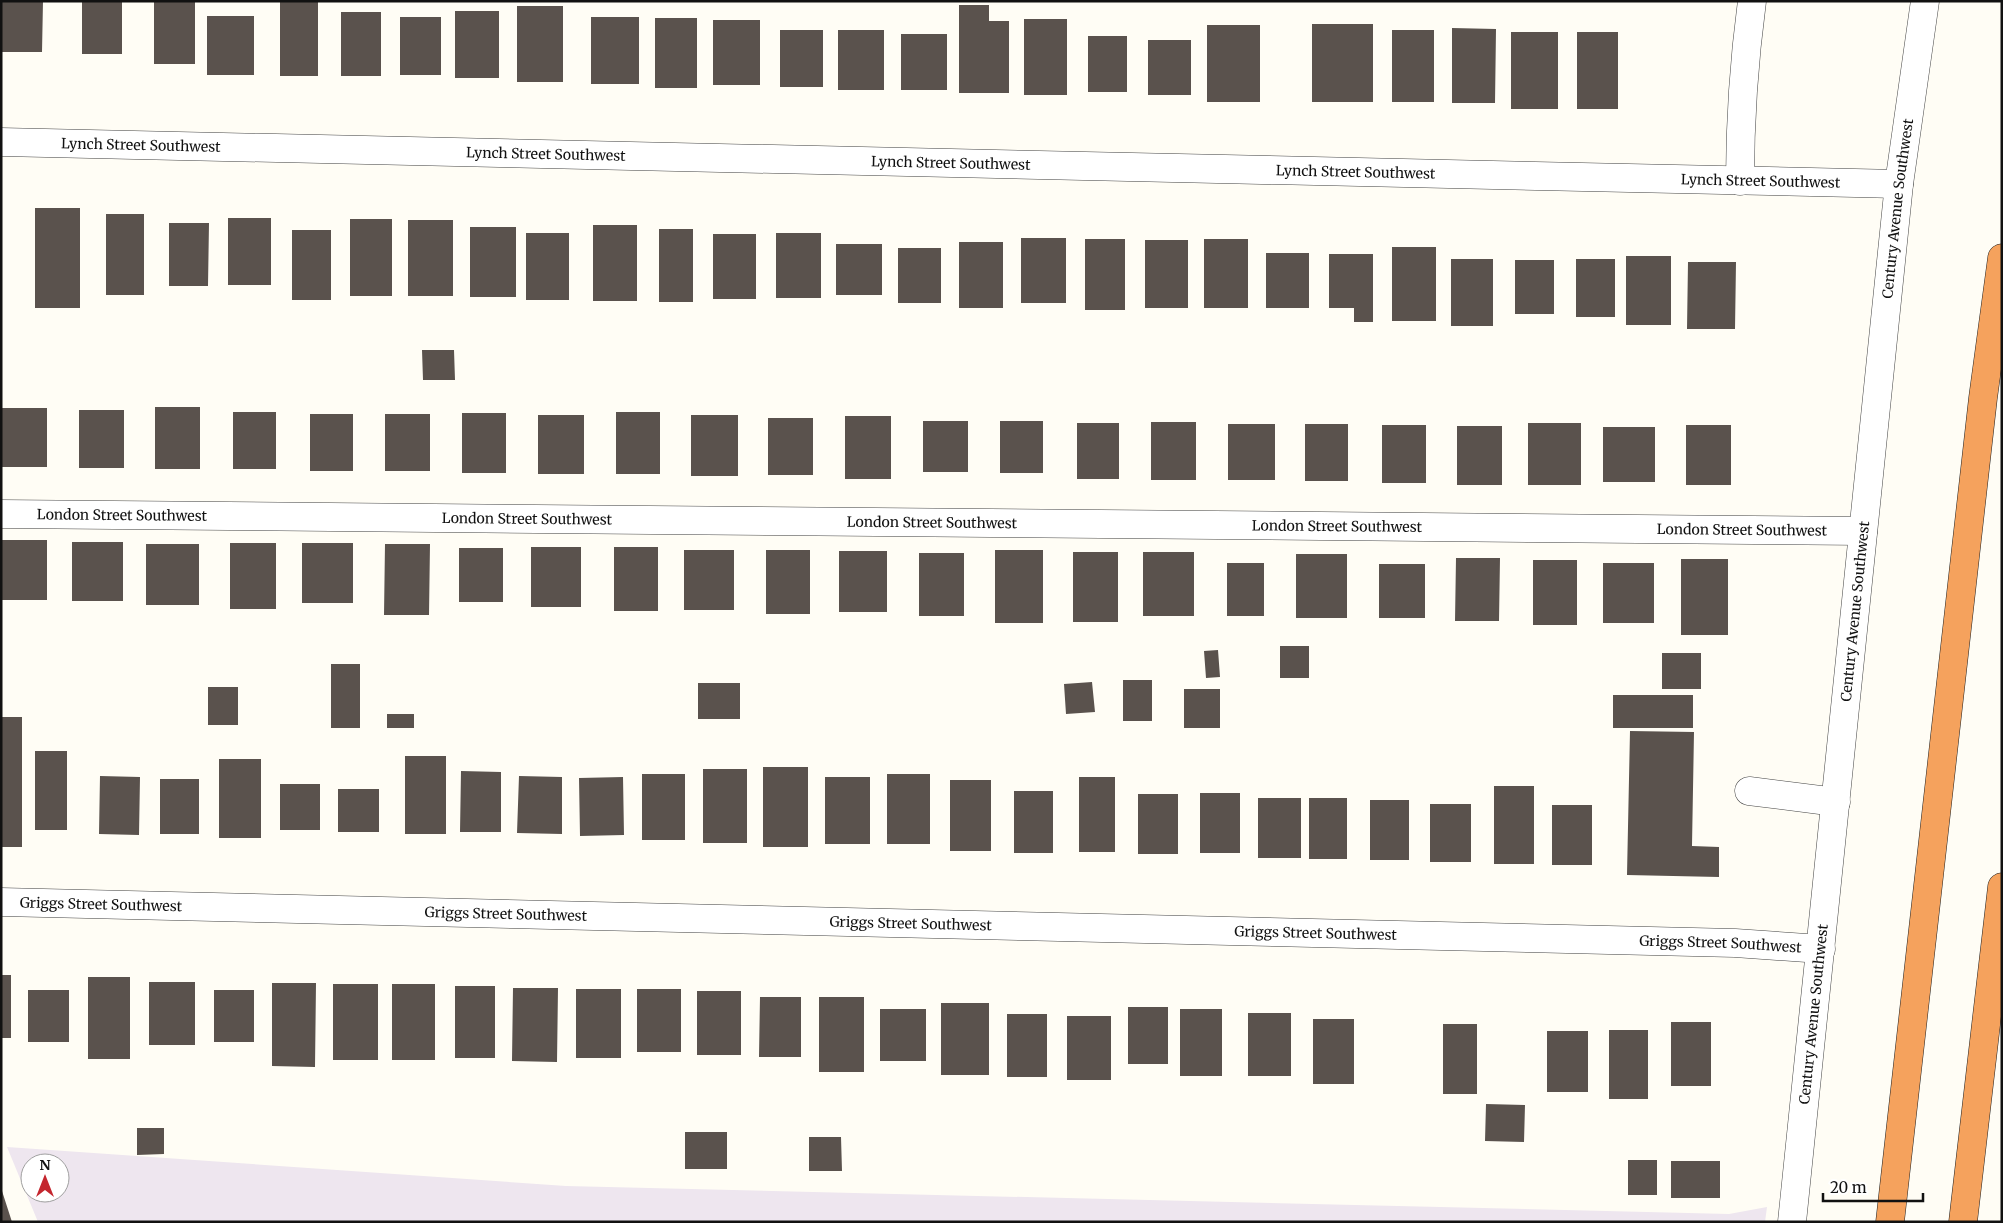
<svg xmlns="http://www.w3.org/2000/svg" width="2003" height="1223" viewBox="0 0 2003 1223" font-family="Merriweather,serif">
<style>
.industrial{fill:#eee6ef;fill-rule:evenodd}
.building{fill:#5a524d}
.lines{fill:none;stroke-linecap:round;stroke-linejoin:round}
.minor-casing{stroke:#444;stroke-width:29}
.highway-casing{stroke:#222;stroke-width:29}
.minor{stroke:#fff;stroke-width:28}
.highway{stroke:#f5a25d;stroke-width:28}
.labels{text-anchor:middle;dominant-baseline:central;stroke-width:5;stroke-linejoin:round;paint-order:stroke}
.street-label{font-size:14px;fill:#111;stroke:#fff}
</style>
<rect width="100%" height="100%" fill="#fffdf5"/>
<path class="industrial" d="M7 1147 566 1186 1729 1214 1767 1207 1765 1222H38ZM30 1163H60V1193H30Z"/>
<path class="building" d="M1 1H43L42 52H1Z
M82 1H122V54H82Z
M154 1H195V64H154Z
M280 1H318V76H280Z
M959 5H989V21H1009V93H959Z
M517 6H563V82H517Z
M455 11H499V78H455Z
M341 12H381V76H341Z
M207 16H254V75H207Z
M400 17H441V75H400Z
M591 17H639V84H591Z
M655 18H697V88H655Z
M1024 19H1067V95H1024Z
M713 20H760V85H713Z
M1312 24H1373V102H1312Z
M1207 25H1260V102H1207Z
M1452 28 1496 29 1495 103H1452Z
M780 30H823V87H780Z
M838 30H884V90H838Z
M1392 30H1434V102H1392Z
M1511 32H1558V109H1511Z
M1577 32H1618V109H1577Z
M901 34H947V90H901Z
M1088 36H1127V92H1088Z
M1148 40H1191V95H1148Z
M35 208H80V308H35Z
M106 214H144V295H106Z
M228 218H271V285H228Z
M350 219H392V296H350Z
M408 220H453V296H408Z
M169 223H209L208 286H169Z
M593 225H637V301H593Z
M470 227H516V297H470Z
M659 229H693V302H659Z
M292 230H331V300H292Z
M526 233H569V300H526Z
M776 233H821V298H776Z
M713 234H756V299H713Z
M1021 238H1066V303H1021Z
M1085 239H1125V310H1085Z
M1204 239H1248V308H1204Z
M1145 240H1188V308H1145Z
M959 242H1003V308H959Z
M836 244H882V295H836Z
M1392 247H1436V321H1392Z
M898 248H941V303H898Z
M1266 253H1309V308H1266Z
M1329 254H1373V322H1354V308H1329Z
M1626 256H1671V325H1626Z
M1451 259H1493V326H1451Z
M1576 259H1615V317H1576Z
M1515 260H1554V314H1515Z
M1688 262H1736L1735 329H1687Z
M422 350H454L455 380H423Z
M155 407H200V469H155Z
M1 408H47V467H1Z
M79 410H124V468H79Z
M233 412H276V469H233Z
M616 412H660V474H616Z
M462 413H506V473H462Z
M310 414H353V471H310Z
M385 414H430V471H385Z
M538 415H584V474H538Z
M691 415H738V476H691Z
M845 416H891V479H845Z
M768 418H813V475H768Z
M923 421H968V472H923Z
M1000 421H1043V473H1000Z
M1151 422H1196V480H1151Z
M1077 423H1119V479H1077Z
M1528 423H1581V485H1528Z
M1228 424H1275V480H1228Z
M1305 424H1348V481H1305Z
M1382 425H1426V483H1382Z
M1686 425H1731V485H1686Z
M1457 426H1502V485H1457Z
M1603 427H1655V482H1603Z
M1 540H47V600H1Z
M72 542H123V601H72Z
M230 543H276V609H230Z
M302 543H353V603H302Z
M146 544H199V605H146Z
M385 544H430L429 615H384Z
M531 547H581V607H531Z
M614 547H658V611H614Z
M459 548H503V602H459Z
M684 550H734V610H684Z
M766 550H810V614H766Z
M995 550H1043V623H995Z
M839 551H887V612H839Z
M1073 552H1118V622H1073Z
M1143 552H1194V616H1143Z
M919 553H964V616H919Z
M1296 554H1347V618H1296Z
M1456 558H1500L1499 621H1455Z
M1681 559H1728V635H1681Z
M1533 560H1577V625H1533Z
M1227 563H1264V616H1227Z
M1603 563H1654V623H1603Z
M1379 564H1425V618H1379Z
M1280 646H1309V678H1280Z
M1218 650 1220 677 1206 678 1204 651Z
M1662 653H1701V689H1662Z
M331 664H360V728H331Z
M1123 680H1152V721H1123Z
M1092 682 1095 712 1066 714 1064 684Z
M698 683H740V719H698Z
M208 687H238V725H208Z
M1184 689H1220V728H1184Z
M1613 695H1693V728H1613Z
M387 714H414V728H387Z
M1 717H22V847H1Z
M1630 731 1694 732 1692 846 1719 847V877L1627 875Z
M35 751H67V830H35Z
M405 756H446V834H405Z
M219 759H261V838H219Z
M763 767H808V847H763Z
M703 769H747V843H703Z
M461 771 501 772V832H460Z
M642 774H685V840H642Z
M887 774H930V844H887Z
M100 776 140 777 139 835 99 834Z
M519 776 562 777V834L517 833Z
M623 777 624 835 580 836 579 778Z
M825 777H870V844H825Z
M1079 777H1115V852H1079Z
M160 779H199V834H160Z
M950 780H991V851H950Z
M280 784H320V830H280Z
M1494 786H1534V864H1494Z
M338 789H379V832H338Z
M1014 791H1053V853H1014Z
M1200 793H1240V853H1200Z
M1138 794H1178V854H1138Z
M1258 798H1301V858H1258Z
M1309 798H1347V859H1309Z
M1370 800H1409V860H1370Z
M1430 804H1471V862H1430Z
M1552 805H1592V865H1552Z
M1 975H11V1038H1Z
M88 977H130V1059H88Z
M149 982H195V1045H149Z
M272 983H316L315 1067 272 1066Z
M333 984H378V1060H333Z
M392 984H435V1060H392Z
M455 986H495V1058H455Z
M513 988H558L557 1062 512 1061Z
M576 989H621V1058H576Z
M637 989H681V1052H637Z
M28 990H69V1042H28Z
M214 990H254V1042H214Z
M697 991H741V1055H697Z
M760 997H801V1057H759Z
M819 997H864V1072H819Z
M941 1003H989V1075H941Z
M1128 1007H1168V1064H1128Z
M880 1009H926V1061H880Z
M1180 1009H1222V1076H1180Z
M1248 1013H1291V1076H1248Z
M1007 1014H1047V1077H1007Z
M1067 1016H1111V1080H1067Z
M1313 1019H1354V1084H1313Z
M1671 1022H1711V1086H1671Z
M1443 1024H1477V1094H1443Z
M1609 1030H1648V1099H1609Z
M1547 1031H1588V1092H1547Z
M1486 1104 1525 1105 1524 1142 1485 1141Z
M137 1128H164V1154L137 1155Z
M685 1132H727V1169H685Z
M809 1137H841L842 1171H809Z
M1628 1160H1657V1195H1628Z
M1671 1161H1720V1198H1671Z
M2 1191 12 1222H1Z"/>
<g class="lines">
<defs>
<g id="minor">
<path id="s1" d="M1 142 1899 184"/>
<path d="M1740 181C1740 121 1744 61 1752 1"/>
<path id="s2" d="M1 514 1863 531"/>
<path d="M1749 791 1836 802"/>
<path id="s3" d="M1 902 1735 943 1821 949"/>
<path id="s4" d="M1792 1222 1899 184 1925 1"/>
</g>
<path id="highway" d="M1890 1222 1983 398 2002 258
M1963 1222 2002 887"/>
</defs>
<use href="#minor" class="minor-casing"/>
<use href="#highway" class="highway-casing"/>
<use href="#minor" class="minor"/>
<use href="#highway" class="highway"/>
</g>
<g class="labels">
<g class="street-label">
<text stroke="none"><textPath href="#s1" startOffset="140">Lynch Street Southwest</textPath></text>
<text stroke="none"><textPath href="#s1" startOffset="545">Lynch Street Southwest</textPath></text>
<text stroke="none"><textPath href="#s1" startOffset="950">Lynch Street Southwest</textPath></text>
<text stroke="none"><textPath href="#s1" startOffset="1355">Lynch Street Southwest</textPath></text>
<text stroke="none"><textPath href="#s1" startOffset="1760">Lynch Street Southwest</textPath></text>
<text stroke="none"><textPath href="#s4" startOffset="1019">Century Avenue Southwest</textPath></text>
<text stroke="none"><textPath href="#s2" startOffset="121">London Street Southwest</textPath></text>
<text stroke="none"><textPath href="#s2" startOffset="526">London Street Southwest</textPath></text>
<text stroke="none"><textPath href="#s2" startOffset="931">London Street Southwest</textPath></text>
<text stroke="none"><textPath href="#s2" startOffset="1336">London Street Southwest</textPath></text>
<text stroke="none"><textPath href="#s2" startOffset="1741">London Street Southwest</textPath></text>
<text stroke="none"><textPath href="#s4" startOffset="614">Century Avenue Southwest</textPath></text>
<text stroke="none"><textPath href="#s3" startOffset="100">Griggs Street Southwest</textPath></text>
<text stroke="none"><textPath href="#s3" startOffset="505">Griggs Street Southwest</textPath></text>
<text stroke="none"><textPath href="#s3" startOffset="910">Griggs Street Southwest</textPath></text>
<text stroke="none"><textPath href="#s3" startOffset="1315">Griggs Street Southwest</textPath></text>
<text stroke="none"><textPath href="#s3" startOffset="1720">Griggs Street Southwest</textPath></text>
<text stroke="none"><textPath href="#s4" startOffset="209">Century Avenue Southwest</textPath></text>
</g>
</g>
<rect width="2003" height="1223" fill="none" stroke="#111111" stroke-width="5"/>
<g transform="translate(45 1178)"><circle r="24" fill="#ffffff" stroke="#a0a0a0"/>
<path d="M0-4L9 19L0 12L-9 19Z" fill="#c4262e"/>
<text y="-8" font-size="14" font-weight="bold" text-anchor="middle" fill="#111111">N</text>
</g>
<path d="M1823 1193v8h100v-8" fill="none" stroke="#111111" stroke-width="2.5"/>
<text x="1830" y="1193" font-size="15" fill="#111111" stroke="#ffffff" stroke-width="4" paint-order="stroke">20 m</text>
</svg>
